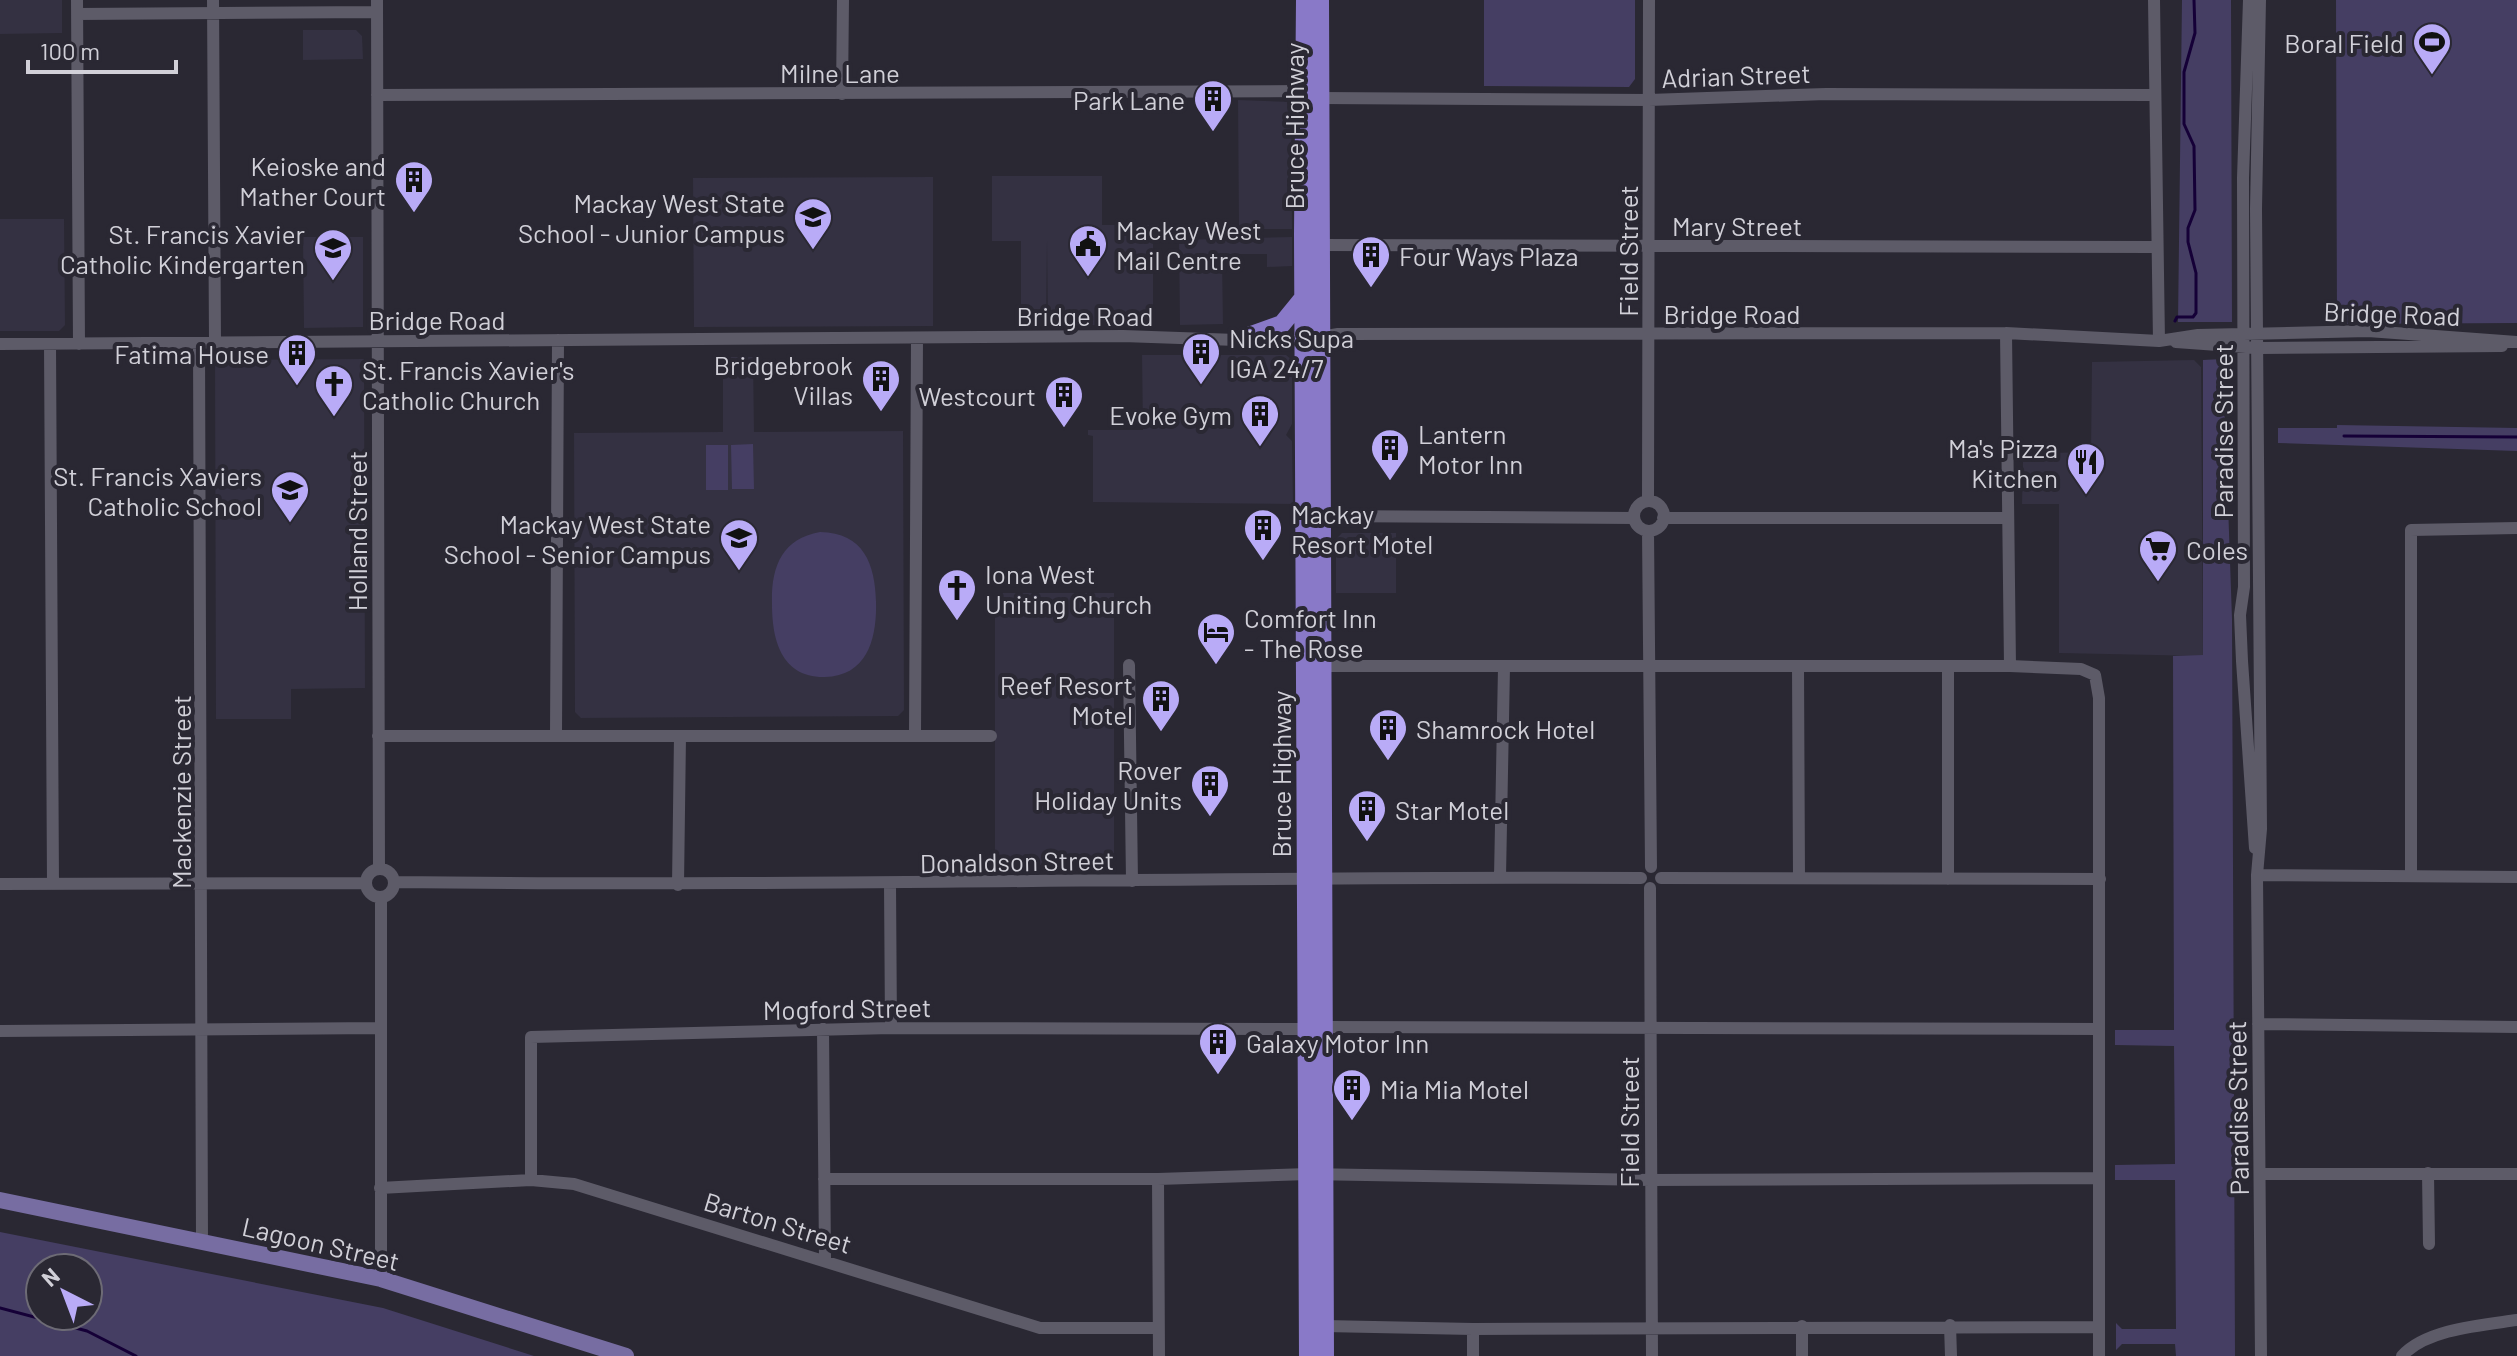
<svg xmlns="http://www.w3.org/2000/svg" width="2517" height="1356" viewBox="0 0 2517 1356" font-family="Barlow,sans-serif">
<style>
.built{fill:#343142}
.green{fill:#453e63;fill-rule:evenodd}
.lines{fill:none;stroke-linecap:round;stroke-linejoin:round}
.stream{stroke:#150037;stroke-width:3}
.minor{stroke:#5d5b68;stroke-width:12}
.major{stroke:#776da2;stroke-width:16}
.highway{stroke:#8979c8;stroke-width:18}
.labels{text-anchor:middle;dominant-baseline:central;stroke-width:8;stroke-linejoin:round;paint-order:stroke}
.poi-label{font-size:26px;fill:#d1d0d8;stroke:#2a2833;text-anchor:end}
.street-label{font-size:26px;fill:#d1d0d8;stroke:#2a2833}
</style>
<rect width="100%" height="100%" fill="#2a2833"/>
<path class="built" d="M0 0H62V33L0 34Z
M303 30H356L362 36 363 59 303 60Z
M1238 100 1291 102 1292 229H1239Z
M992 176H1102V225H1153V325H1048L1047 241 1046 326H1021V241H992Z
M933 177V326L694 327 693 178Z
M0 219H64L65 325 59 331H0Z
M303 237H363V327L304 328Z
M1292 237V266L1267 267V254H1226L1222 258 1223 324 1180 325 1179 240Z
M1142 355H1286L1292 360V424L1286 435 1292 441 1293 504 1093 502V436L1088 435V430H1143Z
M723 357H753L754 432 903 431 904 710 898 716 581 718 575 712 574 433 723 432Z
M364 359 365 688 291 689V719H216L215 360Z
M2194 360 2201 367 2203 656 2059 653V504H2022L2023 461H2048L2049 453 2091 452 2092 362Z
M1342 533H1396V593H1336V539Z
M995 593H1114V859L1108 865H1001L995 859Z"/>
<path class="green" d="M1484 0H1635V79L1629 87 1484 86Z
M2182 0H2231L2232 322H2178Z
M2336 0H2517V323L2337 324Z
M2223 359 2232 619 2235 1356H2176L2175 1344H2122L2116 1350V1323L2122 1329H2176L2175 1180H2115V1165L2175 1164 2174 1046 2115 1045V1030H2174L2173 656 2203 655V360Z
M2337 425 2517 428V451L2278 443V428H2337Z
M753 444 754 489H732L731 445Z
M706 445H728V490H706Z
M820 532C864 533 875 564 876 602 877 637 868 676 825 677 781 678 772 639 772 604 771 568 781 539 820 532Z
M0 1232 383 1308 534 1356H0ZM40 1268H88V1316H40Z"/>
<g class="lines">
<path class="stream" d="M2175 321 2177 317H2193L2196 313V273L2188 242V228L2195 210 2194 146 2184 124V72L2195 33 2194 0
M2344 436 2517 437
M0 1308 87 1331 136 1356"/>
<path class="minor" d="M77 0 79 344
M213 0 215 342
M377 0 379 869
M2154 0 2159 341
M2249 0 2243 178 2244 587 2240 615 2242 661 2255 848
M2260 0 2256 209 2261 829 2257 875 2261 1356
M77 14 377 12
M842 94 843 0
M377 95 1304 91
M1320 98 1649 100 1826 94 2154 95
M1318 245 2155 247
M2006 333 2010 666
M2176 342 2260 348 2502 346
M199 343 202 1241
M0 344 1123 336 1292 342 1338 334 2006 333 2159 341 2198 335 2368 331 2517 342
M50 344 53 884
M1648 501 1649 0
M1634 516a15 15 0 1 1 30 0a15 15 0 1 1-30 0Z
M1322 516 1634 518
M1663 518H2008
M1648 531 1651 867
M1129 665 1132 881
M1322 666H2010L2081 669 2095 675 2099 698V1356
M1798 666 1799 878
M1948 668V879
M556 735 558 340
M378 736H991
M915 736 917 339
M366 883a14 14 0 1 1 28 0a14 14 0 1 1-28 0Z
M2411 874V530L2517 528
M2257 875 2517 877
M1500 877 1504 667
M1661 878 2100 879
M394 882C810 887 1225 876 1641 878
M0 884 366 883
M890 884 891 1028
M678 885 680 736
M1650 888 1652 1356
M2258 1024 2517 1027
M1324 1027 2099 1029
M823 1029 825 1259
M0 1031 380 1028
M2428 1173 2429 1244
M2261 1174H2517
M824 1179H1158L1308 1174 1650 1180 2099 1178
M1158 1179 1159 1356
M531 1180V1037L891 1028 1307 1029
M380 1188 531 1180 574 1184 1040 1328H1158
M381 1279V897
M1950 1325 1951 1356
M1324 1326 1473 1329 2099 1327
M1473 1356V1329
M1802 1356V1326
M2402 1356C2426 1329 2483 1325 2517 1320"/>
<path class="major" d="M0 1200 381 1279 626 1356"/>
<path class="highway" d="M1305 0 1303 234 1308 1356
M1320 0 1325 1356
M1243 338 1282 324 1304 297"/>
</g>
<defs>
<symbol id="stadium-pin" viewBox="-11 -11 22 30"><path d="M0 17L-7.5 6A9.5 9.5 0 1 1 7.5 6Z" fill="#b9abf7" stroke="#2a2833"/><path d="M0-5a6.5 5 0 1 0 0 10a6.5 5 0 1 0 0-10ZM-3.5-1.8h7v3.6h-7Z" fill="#111"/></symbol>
<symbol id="building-pin" viewBox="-11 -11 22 30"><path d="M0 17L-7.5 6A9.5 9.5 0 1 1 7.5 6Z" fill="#b9abf7" stroke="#2a2833"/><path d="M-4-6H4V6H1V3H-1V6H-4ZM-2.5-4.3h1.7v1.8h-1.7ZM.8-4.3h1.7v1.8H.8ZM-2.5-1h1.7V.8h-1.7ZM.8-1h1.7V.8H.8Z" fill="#111"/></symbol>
<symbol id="school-pin" viewBox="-11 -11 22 30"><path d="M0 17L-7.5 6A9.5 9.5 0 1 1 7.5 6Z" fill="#b9abf7" stroke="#2a2833"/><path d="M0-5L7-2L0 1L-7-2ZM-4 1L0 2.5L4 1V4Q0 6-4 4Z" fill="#111"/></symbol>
<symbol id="civic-pin" viewBox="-11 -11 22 30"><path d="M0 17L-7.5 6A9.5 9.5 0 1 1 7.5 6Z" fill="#b9abf7" stroke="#2a2833"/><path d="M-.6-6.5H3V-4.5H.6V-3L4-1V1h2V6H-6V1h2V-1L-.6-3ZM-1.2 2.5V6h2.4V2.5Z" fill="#111"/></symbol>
<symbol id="church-pin" viewBox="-11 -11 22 30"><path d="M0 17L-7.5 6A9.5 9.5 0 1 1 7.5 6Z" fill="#b9abf7" stroke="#2a2833"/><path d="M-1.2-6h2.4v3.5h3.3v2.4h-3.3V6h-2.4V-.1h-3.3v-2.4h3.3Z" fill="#111"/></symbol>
<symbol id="restaurant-pin" viewBox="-11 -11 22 30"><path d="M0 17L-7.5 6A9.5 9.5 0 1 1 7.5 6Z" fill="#b9abf7" stroke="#2a2833"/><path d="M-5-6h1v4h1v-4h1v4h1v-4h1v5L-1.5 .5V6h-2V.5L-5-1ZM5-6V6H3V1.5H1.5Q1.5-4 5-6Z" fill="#111"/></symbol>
<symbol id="supermarket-pin" viewBox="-11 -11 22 30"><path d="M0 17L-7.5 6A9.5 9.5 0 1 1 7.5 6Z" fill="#b9abf7" stroke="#2a2833"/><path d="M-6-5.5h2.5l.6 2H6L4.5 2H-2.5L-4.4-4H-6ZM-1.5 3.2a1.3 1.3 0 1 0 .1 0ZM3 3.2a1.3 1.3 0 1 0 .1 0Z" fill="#111"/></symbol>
<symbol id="hotel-pin" viewBox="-11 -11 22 30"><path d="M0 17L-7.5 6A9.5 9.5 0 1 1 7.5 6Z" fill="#b9abf7" stroke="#2a2833"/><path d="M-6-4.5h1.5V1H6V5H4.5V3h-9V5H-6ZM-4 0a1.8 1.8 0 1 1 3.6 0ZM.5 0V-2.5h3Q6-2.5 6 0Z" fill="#111"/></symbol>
</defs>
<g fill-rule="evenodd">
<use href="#stadium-pin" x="2410" y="20" width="44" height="60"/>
<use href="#building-pin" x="1191" y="77" width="44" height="60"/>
<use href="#building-pin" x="392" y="158" width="44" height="60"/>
<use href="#school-pin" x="791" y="195" width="44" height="60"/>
<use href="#civic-pin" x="1066" y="222" width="44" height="60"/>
<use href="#school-pin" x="311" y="226" width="44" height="60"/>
<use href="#building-pin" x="1349" y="233" width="44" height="60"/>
<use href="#building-pin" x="1179" y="330" width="44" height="60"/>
<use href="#building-pin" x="275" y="331" width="44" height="60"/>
<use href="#building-pin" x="859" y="357" width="44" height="60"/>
<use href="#church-pin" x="312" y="362" width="44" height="60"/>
<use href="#building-pin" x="1042" y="373" width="44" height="60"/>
<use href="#building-pin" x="1238" y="392" width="44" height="60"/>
<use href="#building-pin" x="1368" y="426" width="44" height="60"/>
<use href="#restaurant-pin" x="2064" y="440" width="44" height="60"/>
<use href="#school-pin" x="268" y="468" width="44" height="60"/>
<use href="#building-pin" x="1241" y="506" width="44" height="60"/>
<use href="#school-pin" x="717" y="516" width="44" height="60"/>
<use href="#supermarket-pin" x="2136" y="527" width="44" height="60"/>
<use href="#church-pin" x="935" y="566" width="44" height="60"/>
<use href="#hotel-pin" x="1194" y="610" width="44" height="60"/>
<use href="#building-pin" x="1139" y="677" width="44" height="60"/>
<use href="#building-pin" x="1366" y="706" width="44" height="60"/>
<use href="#building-pin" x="1188" y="762" width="44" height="60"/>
<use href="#building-pin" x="1345" y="787" width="44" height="60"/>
<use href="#building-pin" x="1196" y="1020" width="44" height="60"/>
<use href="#building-pin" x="1330" y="1066" width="44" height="60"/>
</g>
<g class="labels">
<g class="poi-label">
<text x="2404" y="42">Boral Field</text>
<text x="1185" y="99">Park Lane</text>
<text x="386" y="165">Keioske and<tspan x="386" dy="30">Mather Court</tspan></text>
<text x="785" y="202">Mackay West State<tspan x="785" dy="30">School - Junior Campus</tspan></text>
<text x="1116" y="229" text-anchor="start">Mackay West<tspan x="1116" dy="30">Mail Centre</tspan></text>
<text x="305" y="233">St. Francis Xavier<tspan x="305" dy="30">Catholic Kindergarten</tspan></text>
<text x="1399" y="255" text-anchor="start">Four Ways Plaza</text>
<text x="1229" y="337" text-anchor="start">Nicks Supa<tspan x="1229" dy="30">IGA 24/7</tspan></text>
<text x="269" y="353">Fatima House</text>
<text x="853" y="364">Bridgebrook<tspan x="853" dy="30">Villas</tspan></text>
<text x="362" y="369" text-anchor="start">St. Francis Xavier's<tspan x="362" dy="30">Catholic Church</tspan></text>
<text x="1036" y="395">Westcourt</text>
<text x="1232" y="414">Evoke Gym</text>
<text x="1418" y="433" text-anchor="start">Lantern<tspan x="1418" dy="30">Motor Inn</tspan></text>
<text x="2058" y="447">Ma's Pizza<tspan x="2058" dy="30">Kitchen</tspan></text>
<text x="262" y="475">St. Francis Xaviers<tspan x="262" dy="30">Catholic School</tspan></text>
<text x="1291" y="513" text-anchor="start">Mackay<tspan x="1291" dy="30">Resort Motel</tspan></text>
<text x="711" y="523">Mackay West State<tspan x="711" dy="30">School - Senior Campus</tspan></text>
<text x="2186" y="549" text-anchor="start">Coles</text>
<text x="985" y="573" text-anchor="start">Iona West<tspan x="985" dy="30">Uniting Church</tspan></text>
<text x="1244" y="617" text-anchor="start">Comfort Inn<tspan x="1244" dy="30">- The Rose</tspan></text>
<text x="1133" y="684">Reef Resort<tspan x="1133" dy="30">Motel</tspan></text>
<text x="1416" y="728" text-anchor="start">Shamrock Hotel</text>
<text x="1182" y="769">Rover<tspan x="1182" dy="30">Holiday Units</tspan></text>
<text x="1395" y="809" text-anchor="start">Star Motel</text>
<text x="1246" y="1042" text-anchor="start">Galaxy Motor Inn</text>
<text x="1380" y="1088" text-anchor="start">Mia Mia Motel</text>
</g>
<g class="street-label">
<text x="840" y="72">Milne Lane</text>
<text transform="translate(1736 75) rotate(-2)">Adrian Street</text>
<text transform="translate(1293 126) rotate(-90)">Bruce Highway</text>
<text x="1737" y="225">Mary Street</text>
<text transform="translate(1627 251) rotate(-90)">Field Street</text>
<text x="1732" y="313">Bridge Road</text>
<text transform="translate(2392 313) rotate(2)">Bridge Road</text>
<text x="1085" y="315">Bridge Road</text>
<text x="437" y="319">Bridge Road</text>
<text transform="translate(2222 431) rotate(-90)">Paradise Street</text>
<text transform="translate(356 531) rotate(-90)">Holland Street</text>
<text transform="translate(1280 774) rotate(-90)">Bruce Highway</text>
<text transform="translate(180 792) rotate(-90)">Mackenzie Street</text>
<text transform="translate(1017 861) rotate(-1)">Donaldson Street</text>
<text transform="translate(847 1008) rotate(-1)">Mogford Street</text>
<text transform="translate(2237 1108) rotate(-91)">Paradise Street</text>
<text transform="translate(1628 1122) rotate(-90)">Field Street</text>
<text transform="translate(778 1222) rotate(17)">Barton Street</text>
<text transform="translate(321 1243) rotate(13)">Lagoon Street</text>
</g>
</g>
<g transform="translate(64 1292) rotate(318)"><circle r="38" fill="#2a2833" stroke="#6d6b75" stroke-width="2"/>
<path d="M0-6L14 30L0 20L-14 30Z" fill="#b9abf7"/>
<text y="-12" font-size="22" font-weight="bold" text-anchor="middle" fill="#d1d0d8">N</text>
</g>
<path d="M28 60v12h148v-12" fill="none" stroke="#d1d0d8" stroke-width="4"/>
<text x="40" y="60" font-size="24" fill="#d1d0d8" stroke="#2a2833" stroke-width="6" paint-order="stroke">100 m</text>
</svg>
